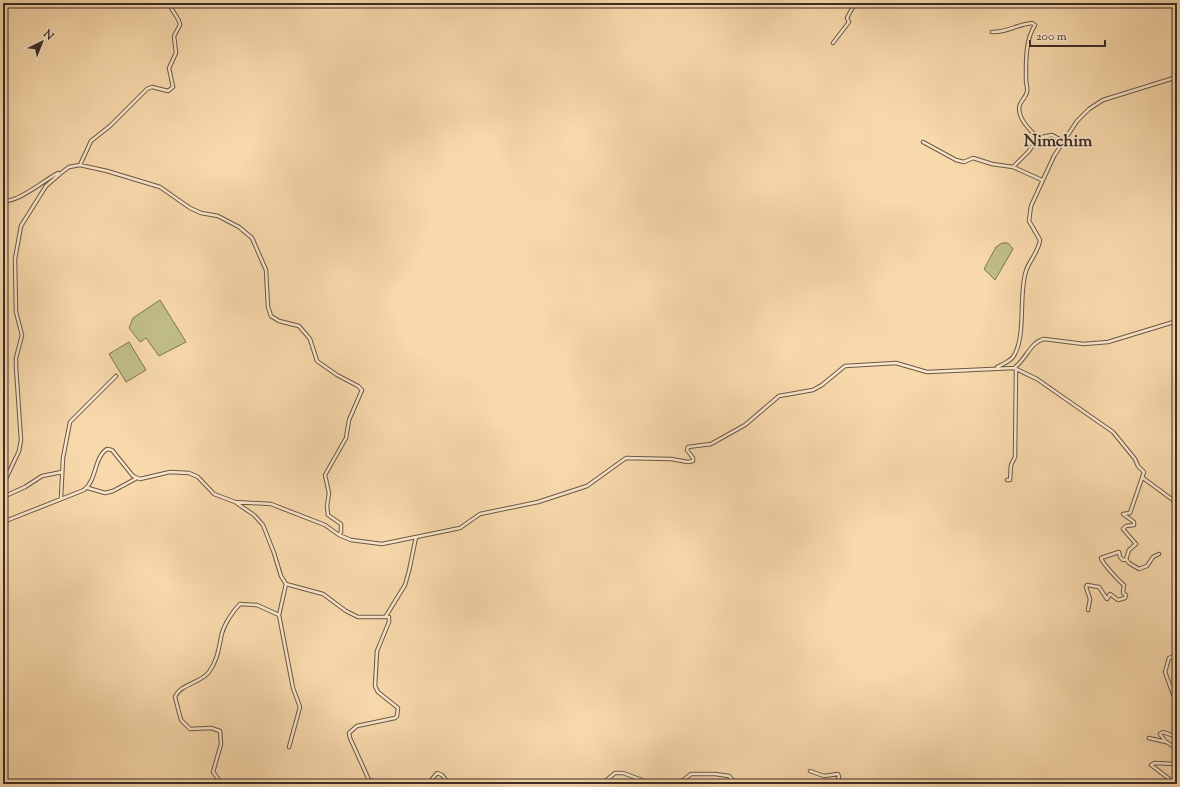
<svg xmlns="http://www.w3.org/2000/svg" width="1180" height="787" viewBox="0 0 1180 787" font-family="'Sorts Mill Goudy',serif">
<style>
.green{fill:#c1be87;stroke:#7e7556}
.lines{fill:none;stroke-linecap:round;stroke-linejoin:round}
.minor-casing{stroke:#6a5748;stroke-width:4.5}
.minor{stroke:#fae6c9;stroke-width:2.5}
.labels{text-anchor:middle;dominant-baseline:central;stroke-width:3.5;stroke-linejoin:round;paint-order:stroke}
.quarter-label{font-size:17px;font-weight:bold;fill:#3b2c26;stroke:#fae6c9}
</style>
<rect width="100%" height="100%" fill="#f8d9ac"/>
<filter id="stains"><feTurbulence type="fractalNoise" baseFrequency=".005" numOctaves="4"/><feColorMatrix values="0 0 0 0 .2 0 0 0 0 .09 0 0 0 0 .02 0 0 0 .5 -.17"/></filter>
<radialGradient id="worn" r=".72"><stop offset=".6" stop-color="#630" stop-opacity="0"/><stop offset="1" stop-color="#630" stop-opacity=".3"/></radialGradient>
<path class="green" d="M1002 243H1008L1013 249 995 280 984 269 996 247Z
M160 300 186 342 159 356 146 338 140 342 129 328 133 318Z
M129 342 146 370 126 382 109 354Z"/>
<g class="lines">
<defs>
<path id="minor" d="M992 32C1006 33 1018 24 1032 23L1035 25C1025 40 1026 63 1026 80 1026 83 1028 89 1027 92 1025 101 1015 102 1021 117 1024 125 1033 133 1039 139
M833 43 849 22 847 18 855 3
M923 142 956 160 964 162 973 158 992 164 1013 167 1042 180
M80 165 91 141 110 126 147 89 152 87 168 91 173 87 169 68 176 53 174 36 180 25C179 16 170 11 170 3
M1013 167 1029 151 1035 142 1042 137 1052 135 1063 141
M3 201C19 202 43 181 58 173
M997 367C1003 364 1009 362 1013 357 1027 337 1018 295 1026 271 1029 261 1039 251 1040 240L1029 221 1031 206 1054 156 1077 121 1089 109 1103 100 1177 77
M1014 368 1037 379 1113 432 1135 459 1138 466 1144 472 1130 513 1123 514 1134 522V525L1126 526 1123 529 1136 544 1129 550 1126 559 1129 563 1139 569 1147 566 1153 557 1159 554
M1143 478 1177 503
M1007 480H1010L1011 465 1015 457 1016 370
M3 485 19 451 21 440 16 367V358L22 335 16 312 15 259 21 226 46 186 61 173 69 167 80 165 107 171 160 187 190 208 201 213 218 216 239 227 252 238 266 270 268 307 271 316 279 321 299 326 310 339 317 361 337 375 358 386 362 390 349 420 346 438 325 475 329 493 327 506 328 515 341 524V532L339 535
M88 488 105 493 113 491 137 478
M3 497 25 487 42 476 62 472
M61 498 63 458 70 422 116 376
M235 502 271 504 325 525 339 535 351 540 382 544 460 528 480 514 538 502 587 486 626 458 671 459 688 462 693 461V458L687 450 688 447 711 444 745 425 779 396 813 390 822 385 845 366 896 363 927 372 1014 368C1026 360 1030 342 1044 339L1084 344 1108 342 1177 321
M3 522 84 490C97 480 94 457 107 449L112 450 133 476 140 479 170 472 189 473 198 477 214 494 235 502 254 515 263 525 274 553 281 576 286 584 323 594 346 611 358 617H389V622L377 651 375 686 378 692 398 708 397 716 395 718 357 726 349 733 350 738 369 780C377 783 385 780 392 784
M286 584 279 615 293 688 300 707 289 747
M1088 610 1090 599 1086 587 1087 585 1099 587 1107 599 1110 594 1118 600 1125 598 1126 595 1123 593 1124 585C1120 582 1102 563 1101 558L1119 552 1120 557 1123 560 1126 559
M386 616 405 585 409 571 416 537
M1177 655 1169 658 1165 672 1177 705
M1177 735 1174 736 1163 732 1160 734 1165 741 1177 749
M1149 738 1166 742
M810 771 824 776 838 774 839 777 836 784
M778 782 781 784
M222 784 213 772 221 744 220 731 211 728 190 729 181 720 175 697C180 684 201 683 209 672 218 660 219 646 222 633 225 623 233 611 240 604L257 605 279 615
M428 784 437 773 442 775 449 784
M602 784 615 773H623L650 783 682 781 691 774H715L729 776 737 784
M1176 784 1151 765 1154 763 1177 764"/>
</defs>
<use href="#minor" class="minor-casing"/>
<use href="#minor" class="minor"/>
</g>
<g class="labels">
<g class="quarter-label">
<text x="1058" y="142">Nimchim</text>
</g>
</g>
<rect width="1180" height="787" fill="none" stroke="#f8d9ac" stroke-width="16"/>
<rect x="4" y="4" width="1172" height="779" fill="none" stroke="#3b2c26" stroke-width="2"/>
<rect x="8" y="8" width="1164" height="771" fill="none" stroke="#3b2c26"/>
<g transform="translate(42 42) rotate(43)" stroke="#fae6c9" stroke-width="3" paint-order="stroke">
<path d="M0-3L7 15L0 10L-7 15Z" fill="#3b2c26"/>
<text y="-6" font-size="11" font-weight="bold" text-anchor="middle" fill="#3b2c26">N</text>
</g>
<path d="M1030 40v6h75v-6" fill="none" stroke="#3b2c26" stroke-width="2"/>
<text x="1036" y="40" font-size="12" fill="#3b2c26" stroke="#fae6c9" stroke-width="3" paint-order="stroke">200 m</text>
<rect width="100%" height="100%" filter="url(#stains)"/>
<rect width="100%" height="100%" fill="url(#worn)"/>
</svg>
